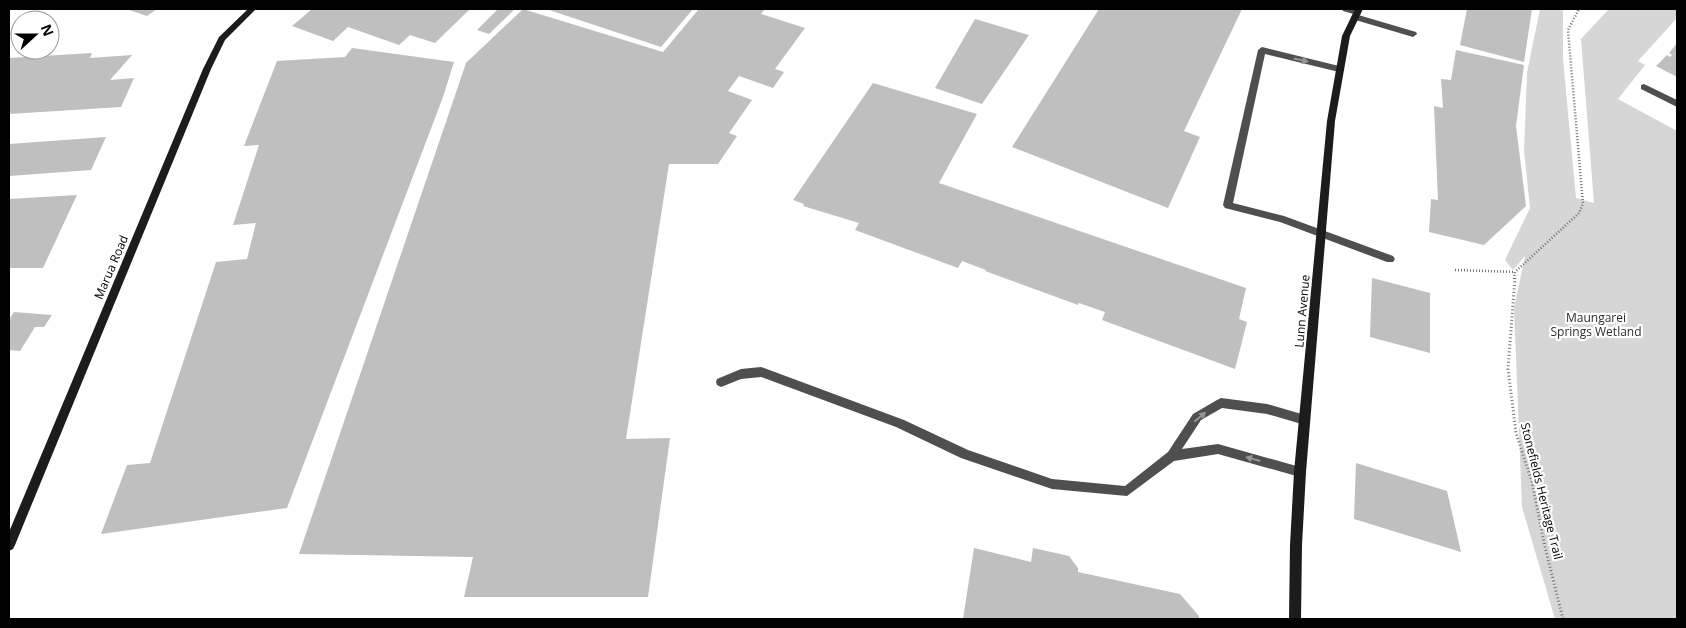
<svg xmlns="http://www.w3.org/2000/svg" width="1686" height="628" viewBox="0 0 1686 628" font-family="'Open Sans',sans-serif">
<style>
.green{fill:#d6d6d6}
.building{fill:#bfbfbf}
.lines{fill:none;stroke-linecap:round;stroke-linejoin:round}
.path-far1{stroke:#717171;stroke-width:2.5;stroke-dasharray:1 2;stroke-linecap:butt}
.path{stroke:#717171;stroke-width:3;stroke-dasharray:1 2.5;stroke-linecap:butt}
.lane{fill:#4f4f4f;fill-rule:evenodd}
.street{fill:#4f4f4f;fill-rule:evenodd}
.secondary{fill:#1c1c1c;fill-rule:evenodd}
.oneway{fill:#959595}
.labels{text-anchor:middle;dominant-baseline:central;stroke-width:4.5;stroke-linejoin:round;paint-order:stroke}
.street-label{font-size:12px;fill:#000;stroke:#fff}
.park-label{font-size:12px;fill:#2d2d2d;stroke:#fff}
</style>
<rect width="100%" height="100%" fill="#fff"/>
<path class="green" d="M1540 9 1563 10V59L1576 198 1594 203 1581 39 1609 9H1677V18L1638 61 1645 65 1618 99 1677 131V619H1555L1522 507 1514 308 1525 256 1513 270 1505 260 1530 208 1524 151 1527 73Z"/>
<path class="building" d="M126 9H157L147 16Z
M312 9H470L435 43 410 35 399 45 348 27 333 41 292 26Z
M498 9H515L489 34 477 30Z
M523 9 663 52 699 9H765L761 14 805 28 775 69 784 72 773 88 739 76 728 91 752 100 729 133 737 136 718 164H669L626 439 670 438 648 597H464L473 557 299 554 466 63Z
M546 9H693L661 47Z
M1099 9H1242L1184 131 1200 137 1168 208 1012 147Z
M1467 9H1532L1524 62 1460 45Z
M975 19 1029 35 982 104 935 88Z
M1677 43V77L1656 66 1667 55 1670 57 1672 55 1669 53Z
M352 48 454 62 443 97 287 508 101 534 127 465 150 463 216 262 247 259 256 223 233 225 259 145 244 146 277 61 345 57Z
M1456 50 1524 65 1516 126 1526 206 1484 245 1429 232 1431 199 1438 200 1434 106 1443 108 1441 79 1451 80Z
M92 53 90 58 132 55 110 80 134 78 121 107 9 114V58Z
M873 83 977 114 939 183 1246 288 1239 319 1247 322 1235 369 1102 320 1105 312 1079 303 1078 305 985 271 986 270 962 261 958 268 855 230 859 223 803 206 804 204 793 200Z
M106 137 91 170 9 176V144Z
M77 195 43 268H9V199Z
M1372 278 1430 293V353L1370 337Z
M14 312 52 315 44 327H35L20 351 9 350V320Z
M1356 463 1447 491 1461 552 1354 519Z
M974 548 1031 562 1033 548 1069 556 1078 568V572L1180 594 1199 616V619H963Z"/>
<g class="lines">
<path class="path-far1" d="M1455 270 1515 272
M1514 279 1515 272 1579 213 1583 204 1568 30 1579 9"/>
<path class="path" d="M1515 278 1508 369 1516 433 1532 482 1545 547 1563 619"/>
<path class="lane" d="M1342 9H1355L1361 12 1357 15 1343 11Z
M1355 14 1416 32 1417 34 1413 37 1352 19 1351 17Z
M1262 47 1339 66 1343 69 1339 72 1265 54 1233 203 1284 216 1393 256 1395 259 1393 262H1387L1280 222 1225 208 1223 205 1258 50Z
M761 367 904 420 968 450 1052 479 1125 486 1168 452 1193 414 1217 400 1221 398 1267 404 1305 415 1309 417 1310 420 1309 423 1305 425 1267 414 1222 408 1201 420 1182 449 1218 444 1300 467 1304 468 1306 472 1304 476 1300 477 1218 454 1174 461 1127 496 1052 489 961 458 896 427 761 377 741 379 721 387 717 385 716 382 717 379 741 369Z"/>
<path class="street" d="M1644 84 1677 100V107L1641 89V85Z"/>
<path class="secondary" d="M248 9H256L225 40 211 69 15 545 13 549 9 551V532L203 69 219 37Z
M1355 9H1363L1350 36 1335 121 1306 472 1302 545 1301 619H1289L1290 545 1294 472 1327 121 1342 36Z"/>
</g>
<defs><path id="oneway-solid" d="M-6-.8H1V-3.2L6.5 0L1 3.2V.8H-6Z" transform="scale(1.25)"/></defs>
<g class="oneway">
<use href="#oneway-solid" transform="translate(1301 60) rotate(12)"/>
<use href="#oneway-solid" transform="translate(1200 417) rotate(-40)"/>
<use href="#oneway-solid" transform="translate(1253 459) rotate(-164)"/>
</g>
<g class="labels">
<g class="street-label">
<text transform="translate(111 267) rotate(-67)">Marua Road</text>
<text transform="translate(1302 311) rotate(-85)">Lunn Avenue</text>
<text transform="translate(1542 491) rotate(76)">Stonefields Heritage Trail</text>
</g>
<g class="park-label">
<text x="1596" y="317">Maungarei<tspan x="1596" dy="14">Springs Wetland</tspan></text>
</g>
</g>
<rect width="1686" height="628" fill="none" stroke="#000000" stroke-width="20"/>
<g transform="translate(35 35) rotate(69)"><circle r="24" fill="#ffffff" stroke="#999999"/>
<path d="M0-4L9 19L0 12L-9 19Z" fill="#000000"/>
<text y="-8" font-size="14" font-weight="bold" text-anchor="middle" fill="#000000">N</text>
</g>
</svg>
